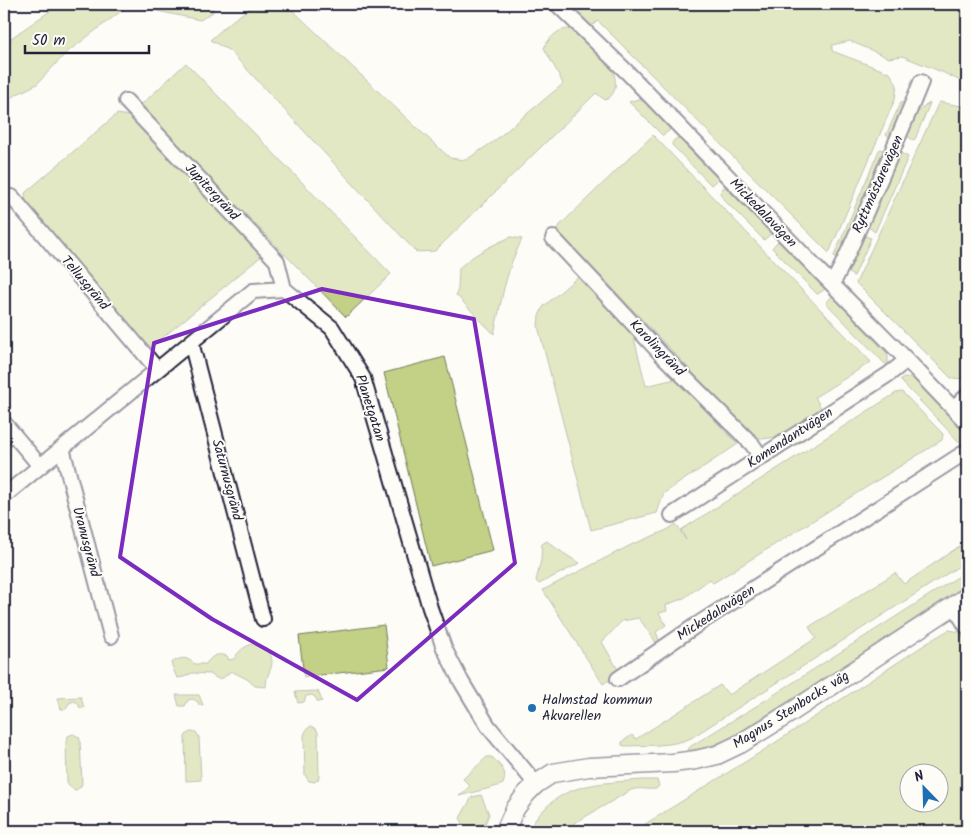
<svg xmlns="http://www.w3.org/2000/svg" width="971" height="835" viewBox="0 0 971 835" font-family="Kalam,sans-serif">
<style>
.green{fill:#c2d185;stroke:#727a60;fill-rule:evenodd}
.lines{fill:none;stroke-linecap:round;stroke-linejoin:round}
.minor-casing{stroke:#22223b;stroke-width:18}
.tertiary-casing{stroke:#22223b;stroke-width:21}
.minor{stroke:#fdfcf7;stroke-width:14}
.tertiary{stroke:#fdfcf7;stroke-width:18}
.marked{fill:none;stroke:#7b2cbf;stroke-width:4;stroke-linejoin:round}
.poi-dot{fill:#1f6fb2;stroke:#fdfcf7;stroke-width:2}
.labels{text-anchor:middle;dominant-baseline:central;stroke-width:4;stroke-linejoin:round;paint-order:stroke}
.street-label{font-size:14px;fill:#22223b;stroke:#fdfcf7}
.poi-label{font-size:14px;fill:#22223b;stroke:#fdfcf7;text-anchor:start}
</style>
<rect width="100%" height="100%" fill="#fdfcf7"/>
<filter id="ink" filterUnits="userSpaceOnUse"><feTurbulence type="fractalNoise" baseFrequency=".02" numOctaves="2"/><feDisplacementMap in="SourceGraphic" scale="10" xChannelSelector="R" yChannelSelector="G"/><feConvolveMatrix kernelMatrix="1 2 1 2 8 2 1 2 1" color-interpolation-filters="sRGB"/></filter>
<g filter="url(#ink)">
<path class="green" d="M60 4H212L213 12 200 20 129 5 66 53 37 84 4 101V43Z
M256 4H286L419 130 450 158 466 160 493 142 563 84 559 75 544 48C549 37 561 26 573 30L613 71C617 82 617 95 605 100L596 93 435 251 416 252 230 51 210 40 233 20Z
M564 4H967V84L942 72 902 56 889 58 850 41 832 45V51L890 73 897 85 895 99 829 253 598 21 590 27Z
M186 63 391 274 346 317 140 106Z
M638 99 644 102 670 129 669 131 663 135H662L629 102Z
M901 102 906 104 893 140 886 135Z
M939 102 967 107V379L951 378 856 283Z
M930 103 915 139 913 140 907 136C910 121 916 110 930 103Z
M117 114 129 116 264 254 150 348 26 203 25 193Z
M653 135 871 362 815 397 822 410 777 437 762 439 750 433 556 229Z
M678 138 718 179 711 185 672 145C672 141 675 139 678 138Z
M881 149 886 152 837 263 834 256 877 155 879 150Z
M899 152 908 157 875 232 867 226Z
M725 187 770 232 771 234 764 240 723 199 720 193 723 188Z
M865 236 871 238 854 276 850 274 847 270 862 237Z
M511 237 522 239 512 261 504 288 494 334 456 295 458 289 459 268C474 254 492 245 511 237Z
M777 242H781L822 285 825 289 818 294H817L772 248Z
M580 275 631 326 646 386 675 379 738 444 664 493 657 513 591 530 538 326 539 316 543 307Z
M832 296 887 353 888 357V367L827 304V302Z
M445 357 493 550 431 566 384 373Z
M904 378H911L914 380 967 434V446L965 447 962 445 900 380Z
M902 392 943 434 942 440 713 583 710 579 684 598 666 605 667 611 659 613 666 625 656 632 660 642 657 644 639 618 622 621 602 642 620 673 603 684 543 590 631 545 667 530 676 524 686 540 681 530 896 393Z
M547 541C558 550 569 557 580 563L539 584 536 581 541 560 542 544Z
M967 541V561L691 738C672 747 646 745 625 746L622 745V742L632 735 636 739 720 685 729 695 816 638 809 627 895 573 904 584Z
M967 571V584L816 684 728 739C714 745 702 750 687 750L691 746 758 705Z
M384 625 389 667 304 677 299 636Z
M949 630 960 632 967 644V831H634L761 752 935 638ZM908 772H938V802H908Z
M252 644 257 645 268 649C278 668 266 669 266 687L255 686 247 679 231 671 223 678 218 679 210 674 192 673 184 677 178 678 176 676 171 663C182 657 185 656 195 664H206C212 655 218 653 227 656L229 660 234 659C239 651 243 647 252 644Z
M318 691 322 701 318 702 315 697 312 695 306 696 304 702 298 703 295 692Z
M176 695H199L203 705H199L198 702 193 699 188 700 185 706H179Z
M81 697 84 708H80L78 703 74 701 69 703 66 709H61L58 698Z
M311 726 317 730 318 733 319 777 318 780 314 782 309 781 305 775 304 735 307 729Z
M190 732H196L199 737 201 780 186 781 185 737 186 735Z
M73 734 79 737 80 740 82 784 80 787 76 790 71 788 67 782 66 742 68 736Z
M487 757H491L493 758C501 767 508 771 503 784L498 786 459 796 470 786 463 779Z
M642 780H657L659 786 656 789C648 790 639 787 631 790L561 831H528C557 782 592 784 642 780Z
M481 795 489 814 485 824 465 827 460 818 472 797Z"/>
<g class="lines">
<defs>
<path id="minor" d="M557 4 628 73 820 272 907 360 967 423
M126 101 277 261 284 289
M12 197 157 369
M553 238 598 286 661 354 752 444 761 457
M832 284C846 261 855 236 866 212 885 168 904 125 921 82
M191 342 263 619
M953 408 967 396
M4 423 40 466
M62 448 111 636
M4 496 253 291 284 289 332 328 363 378 430 608 444 648 461 681 488 726 536 784
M672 515 889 374 907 360
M954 606 967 627
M618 679 695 626 967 451"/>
<path id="tertiary" d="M505 831 515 809 526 794 536 784 553 773 589 767 673 763 696 760 717 755 740 744 793 711 967 597"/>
</defs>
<use href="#minor" class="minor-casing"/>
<use href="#tertiary" class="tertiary-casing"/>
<use href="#minor" class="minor"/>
<use href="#tertiary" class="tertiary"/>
</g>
</g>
<path d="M0 0H971V835H0ZM322 289 474 319 515 563 357 700 212 619 120 557 154 343Z" fill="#fdfcf7" fill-opacity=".55" fill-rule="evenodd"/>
<path class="marked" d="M322 289 474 319 515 563 357 700 212 619 120 557 154 343Z"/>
<circle class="poi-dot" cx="532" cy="708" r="5"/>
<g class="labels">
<g class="street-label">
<text transform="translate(878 184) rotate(-66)">Ryttmästarevägen</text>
<text transform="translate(212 192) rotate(47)">Jupitergränd</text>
<text transform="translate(763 213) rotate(46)">Mickedalavägen</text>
<text transform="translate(85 283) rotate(50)">Tellusgränd</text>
<text transform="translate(657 348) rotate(46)">Karolingränd</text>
<text transform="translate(370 408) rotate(72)">Planetgatan</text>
<text transform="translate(790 438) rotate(-33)">Komendantvägen</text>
<text transform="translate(227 480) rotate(75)">Saturnusgränd</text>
<text transform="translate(86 542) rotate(75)">Uranusgränd</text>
<text transform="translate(716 613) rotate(-33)">Mickedalavägen</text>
<text transform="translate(791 710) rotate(-32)">Magnus Stenbocks väg</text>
</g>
<g class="poi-label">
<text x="542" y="700">Halmstad kommun<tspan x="542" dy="16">Akvarellen</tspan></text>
</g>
</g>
<rect width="971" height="835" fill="none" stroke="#fdfcf7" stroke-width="20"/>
<rect x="10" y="10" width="951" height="815" fill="none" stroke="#22223b" stroke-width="2" filter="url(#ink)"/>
<g transform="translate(924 788) rotate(337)"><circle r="24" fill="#fdfcf7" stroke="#a5a5ac"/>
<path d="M0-4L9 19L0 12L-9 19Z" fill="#1f6fb2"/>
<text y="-8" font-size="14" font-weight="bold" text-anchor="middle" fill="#22223b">N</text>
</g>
<path d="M25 45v8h124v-8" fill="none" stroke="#22223b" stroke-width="2.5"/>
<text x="32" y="45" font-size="15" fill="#22223b" stroke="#fdfcf7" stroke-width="4" paint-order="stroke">50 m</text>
</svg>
